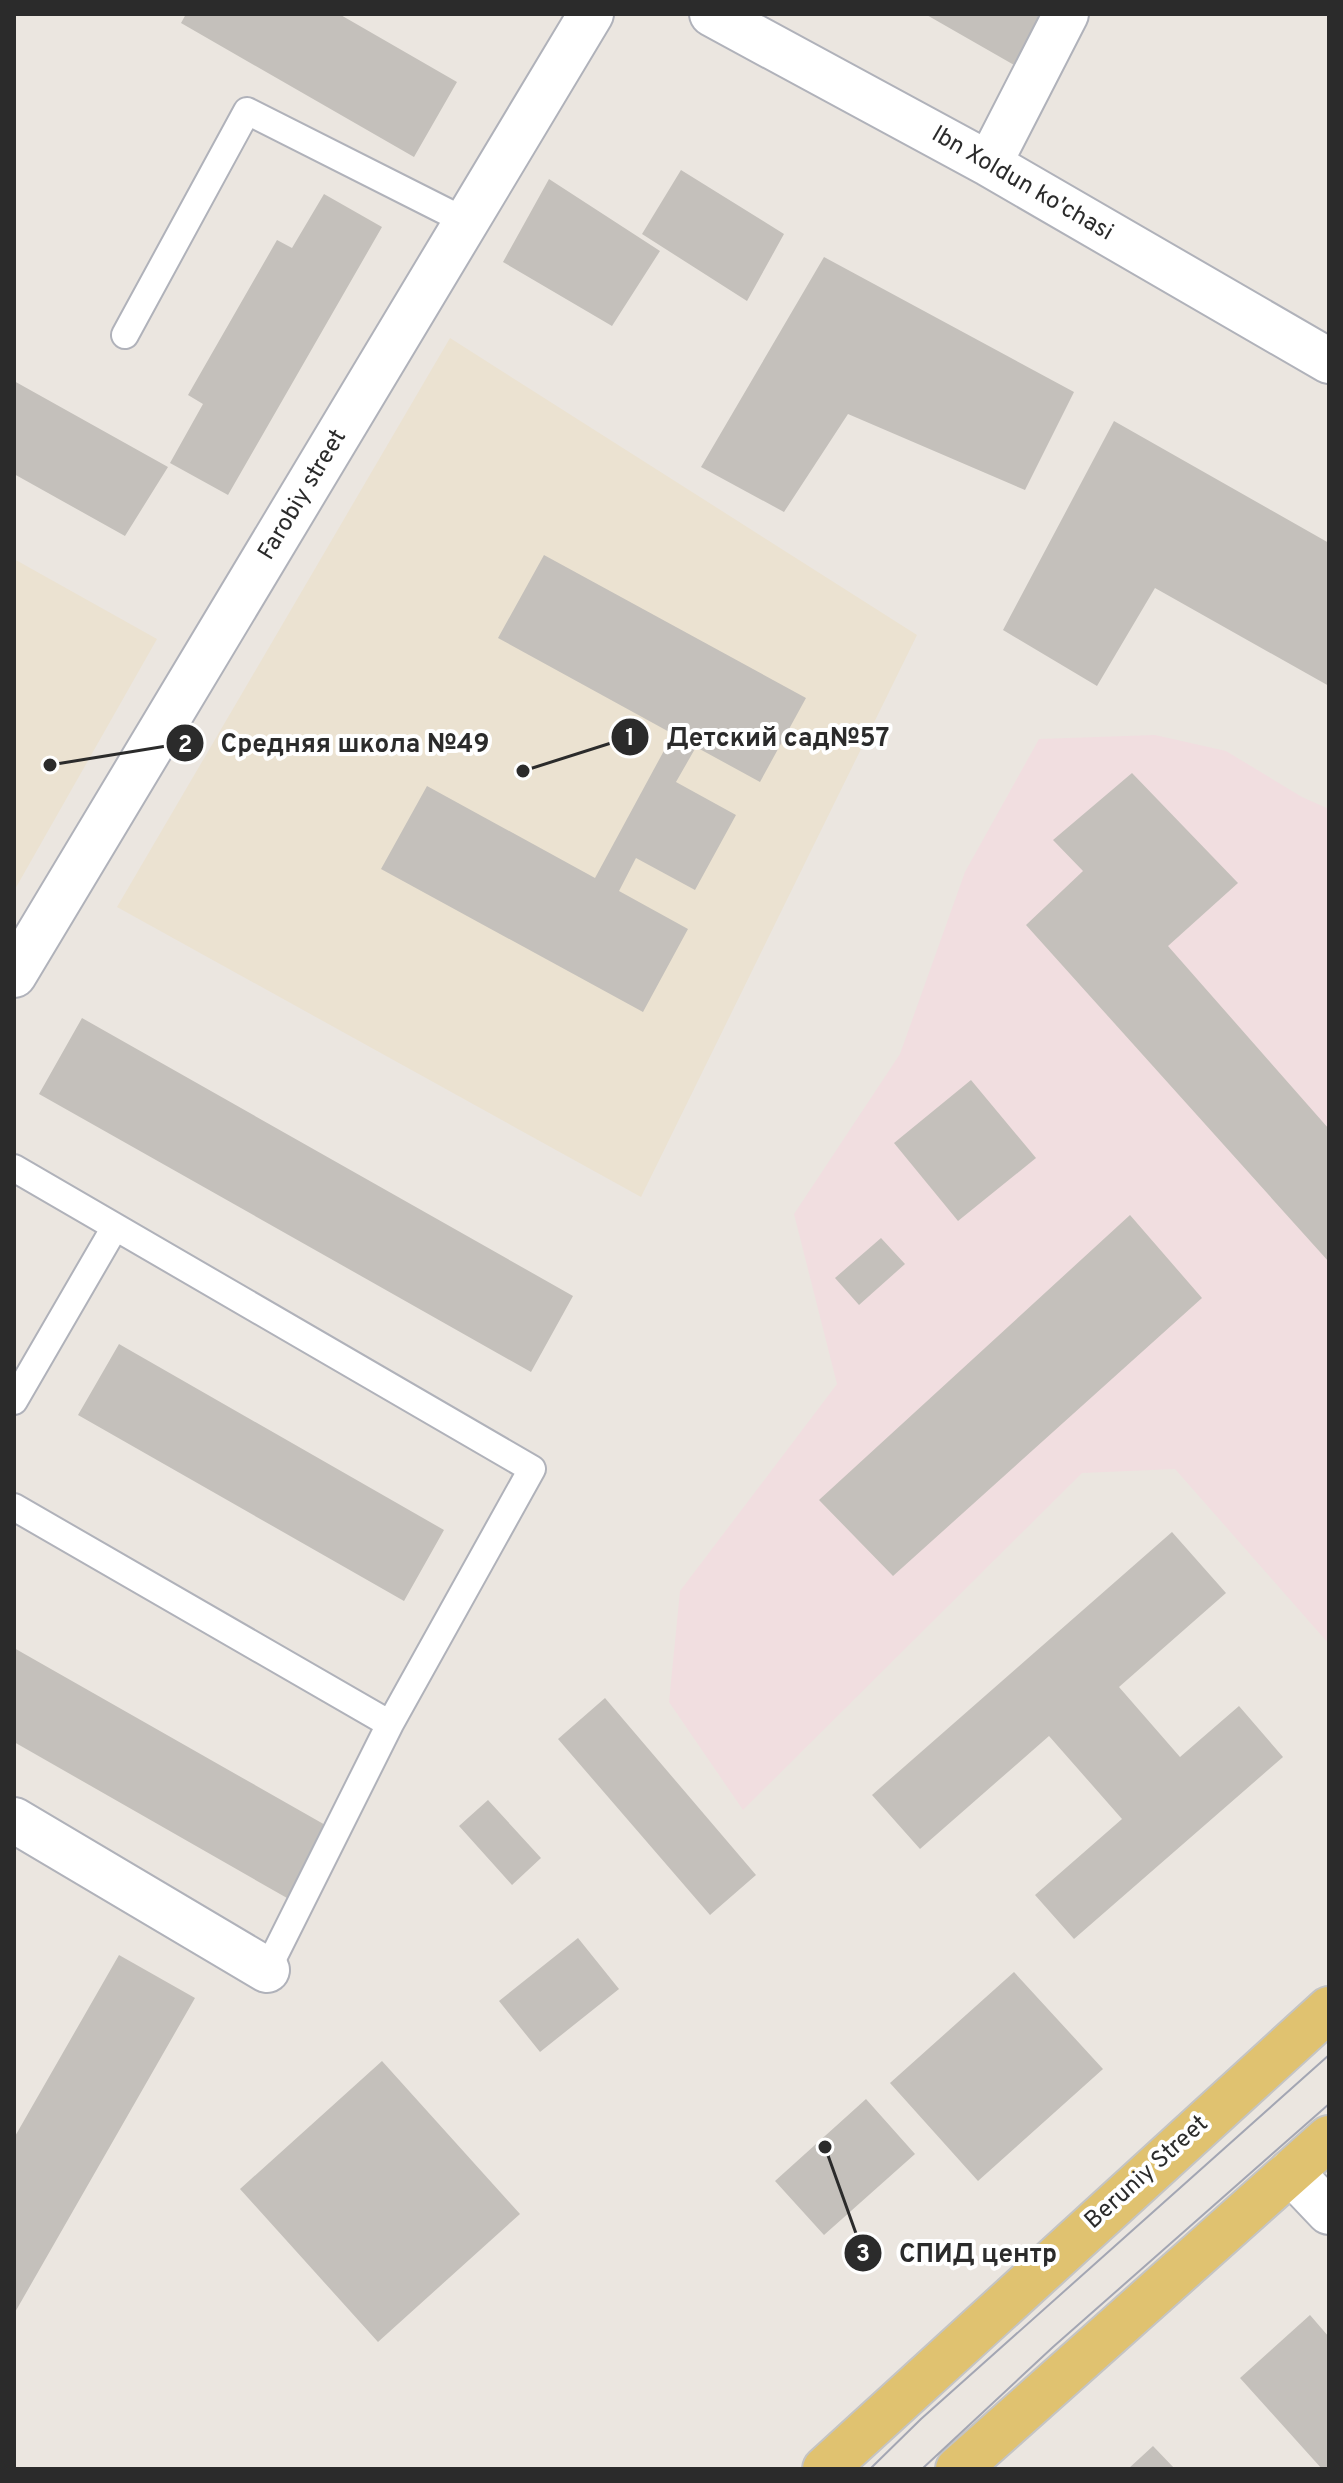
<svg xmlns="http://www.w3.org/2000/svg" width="1343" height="2483" viewBox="0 0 1343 2483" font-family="Overpass,sans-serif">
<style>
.education{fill:#ebe2d1}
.medical{fill:#f1dee0}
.building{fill:#c4c0bb}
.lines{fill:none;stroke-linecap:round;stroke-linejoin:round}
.service-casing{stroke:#b0b2ba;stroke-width:30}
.minor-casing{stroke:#b0b2ba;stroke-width:48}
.primary-casing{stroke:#c4c4c4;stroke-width:48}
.service{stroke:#fff;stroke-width:26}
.minor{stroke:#fff;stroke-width:44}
.primary{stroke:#e0c270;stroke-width:44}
.tram{stroke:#a3a6b3;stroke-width:2}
.labels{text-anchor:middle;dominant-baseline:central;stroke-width:8;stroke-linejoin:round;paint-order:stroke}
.street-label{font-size:24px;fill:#2b2b2b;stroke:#fff}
.leader{fill:none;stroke:#2b2b2b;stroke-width:3}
.callout-dot{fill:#2b2b2b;stroke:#fff;stroke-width:3}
.mark-label{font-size:24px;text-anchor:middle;font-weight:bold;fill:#fff}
.callout-label{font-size:26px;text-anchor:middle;font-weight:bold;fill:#2b2b2b;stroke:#fff;stroke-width:8;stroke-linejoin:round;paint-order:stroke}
</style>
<rect width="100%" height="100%" fill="#ebe6e0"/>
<path class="education" d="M450 338 917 635 641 1197 117 907Z
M14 559 157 639 14 891Z"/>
<path class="medical" d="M1155 735 1226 751 1302 797 1329 809V1644L1175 1469 1082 1473 743 1810 669 1702 680 1591 837 1384 794 1214 900 1054 965 872 1039 739Z"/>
<path class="building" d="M186 14H339L457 82 414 157 181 23Z
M925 14H1055L1023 70Z
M681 170 784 234 747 301 642 234Z
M549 179 660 251 612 326 503 262Z
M324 194 382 227 228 495 170 463 203 404 188 395 277 240 292 248Z
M824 257 1074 392 1025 490 848 414 784 512 701 467Z
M14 381 168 467 125 536 14 474Z
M1114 421 1329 543V686L1155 588 1097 686 1003 630Z
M544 555 806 698 760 782 696 747 676 782 736 815 695 890 636 858 619 891 688 929 643 1012 381 869 427 786 595 878 673 734 498 638Z
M1132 773 1238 883 1168 946 1329 1129V1262L1026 925 1083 871 1053 840Z
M82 1018 573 1296 531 1372 39 1094Z
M971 1080 1036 1158 958 1221 894 1143Z
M1130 1215 1202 1298 893 1576 819 1500Z
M881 1238 905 1264 859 1305 835 1278Z
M119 1344 444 1530 404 1601 78 1415Z
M1172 1532 1226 1593 1119 1687 1180 1757 1239 1706 1283 1757 1074 1939 1035 1895 1122 1819 1049 1736 920 1849 872 1795Z
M14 1648 327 1826 287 1898 14 1742Z
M605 1698 756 1875 710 1915 558 1739Z
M488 1800 541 1858 512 1885 459 1826Z
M578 1938 619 1989 540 2052 499 2001Z
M119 1955 195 1998 14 2314V2138Z
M1014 1972 1103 2069 978 2181 890 2083Z
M382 2061 520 2214 378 2342 240 2189Z
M866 2099 915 2154 824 2235 775 2181Z
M1310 2315 1329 2337V2469H1322L1240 2378Z
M1153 2446 1175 2469H1128Z"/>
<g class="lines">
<defs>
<path id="service" d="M125 335 247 111 467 222
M14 1168 532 1469 390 1724 267 1970
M14 1401 115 1227
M14 1507 390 1724"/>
<path id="minor" d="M712 14 989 164 1329 361
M989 164 1066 14
M14 975 591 14
M14 1820 267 1970
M1291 2172 1329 2212"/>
<path id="primary" d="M825 2469 1329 2009
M958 2469 1329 2138"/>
</defs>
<use href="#service" class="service-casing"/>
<use href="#minor" class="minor-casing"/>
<use href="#primary" class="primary-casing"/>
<use href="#service" class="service"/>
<use href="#minor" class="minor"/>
<use href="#primary" class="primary"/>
<path class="tram" d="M870 2469 921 2419 1329 2055
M922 2469 1053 2347 1329 2104"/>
</g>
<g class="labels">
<g class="street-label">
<text transform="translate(1022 184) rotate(30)">Ibn Xoldun ko'chasi</text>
<text transform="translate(303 495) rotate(-59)">Farobiy street</text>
<text transform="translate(1147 2173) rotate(-42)">Beruniy Street</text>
</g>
</g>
<path class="leader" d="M523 771L630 737M50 765L185 743M825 2147L863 2253"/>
<g class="callout-dot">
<circle cx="523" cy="771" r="8"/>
<circle cx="50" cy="765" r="8"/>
<circle cx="825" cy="2147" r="8"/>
<circle cx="630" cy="737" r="20"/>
<circle cx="185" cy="743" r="20"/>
<circle cx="863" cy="2253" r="20"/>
</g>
<g class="mark-label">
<text x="630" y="745">1</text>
<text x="185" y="752">2</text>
<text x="863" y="2261">3</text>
</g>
<g class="callout-label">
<text x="778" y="746">Детский сад№57</text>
<text x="355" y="752">Средняя школа №49</text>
<text x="978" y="2262">СПИД центр</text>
</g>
<rect width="1343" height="2483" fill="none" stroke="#2b2b2b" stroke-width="32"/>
</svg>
